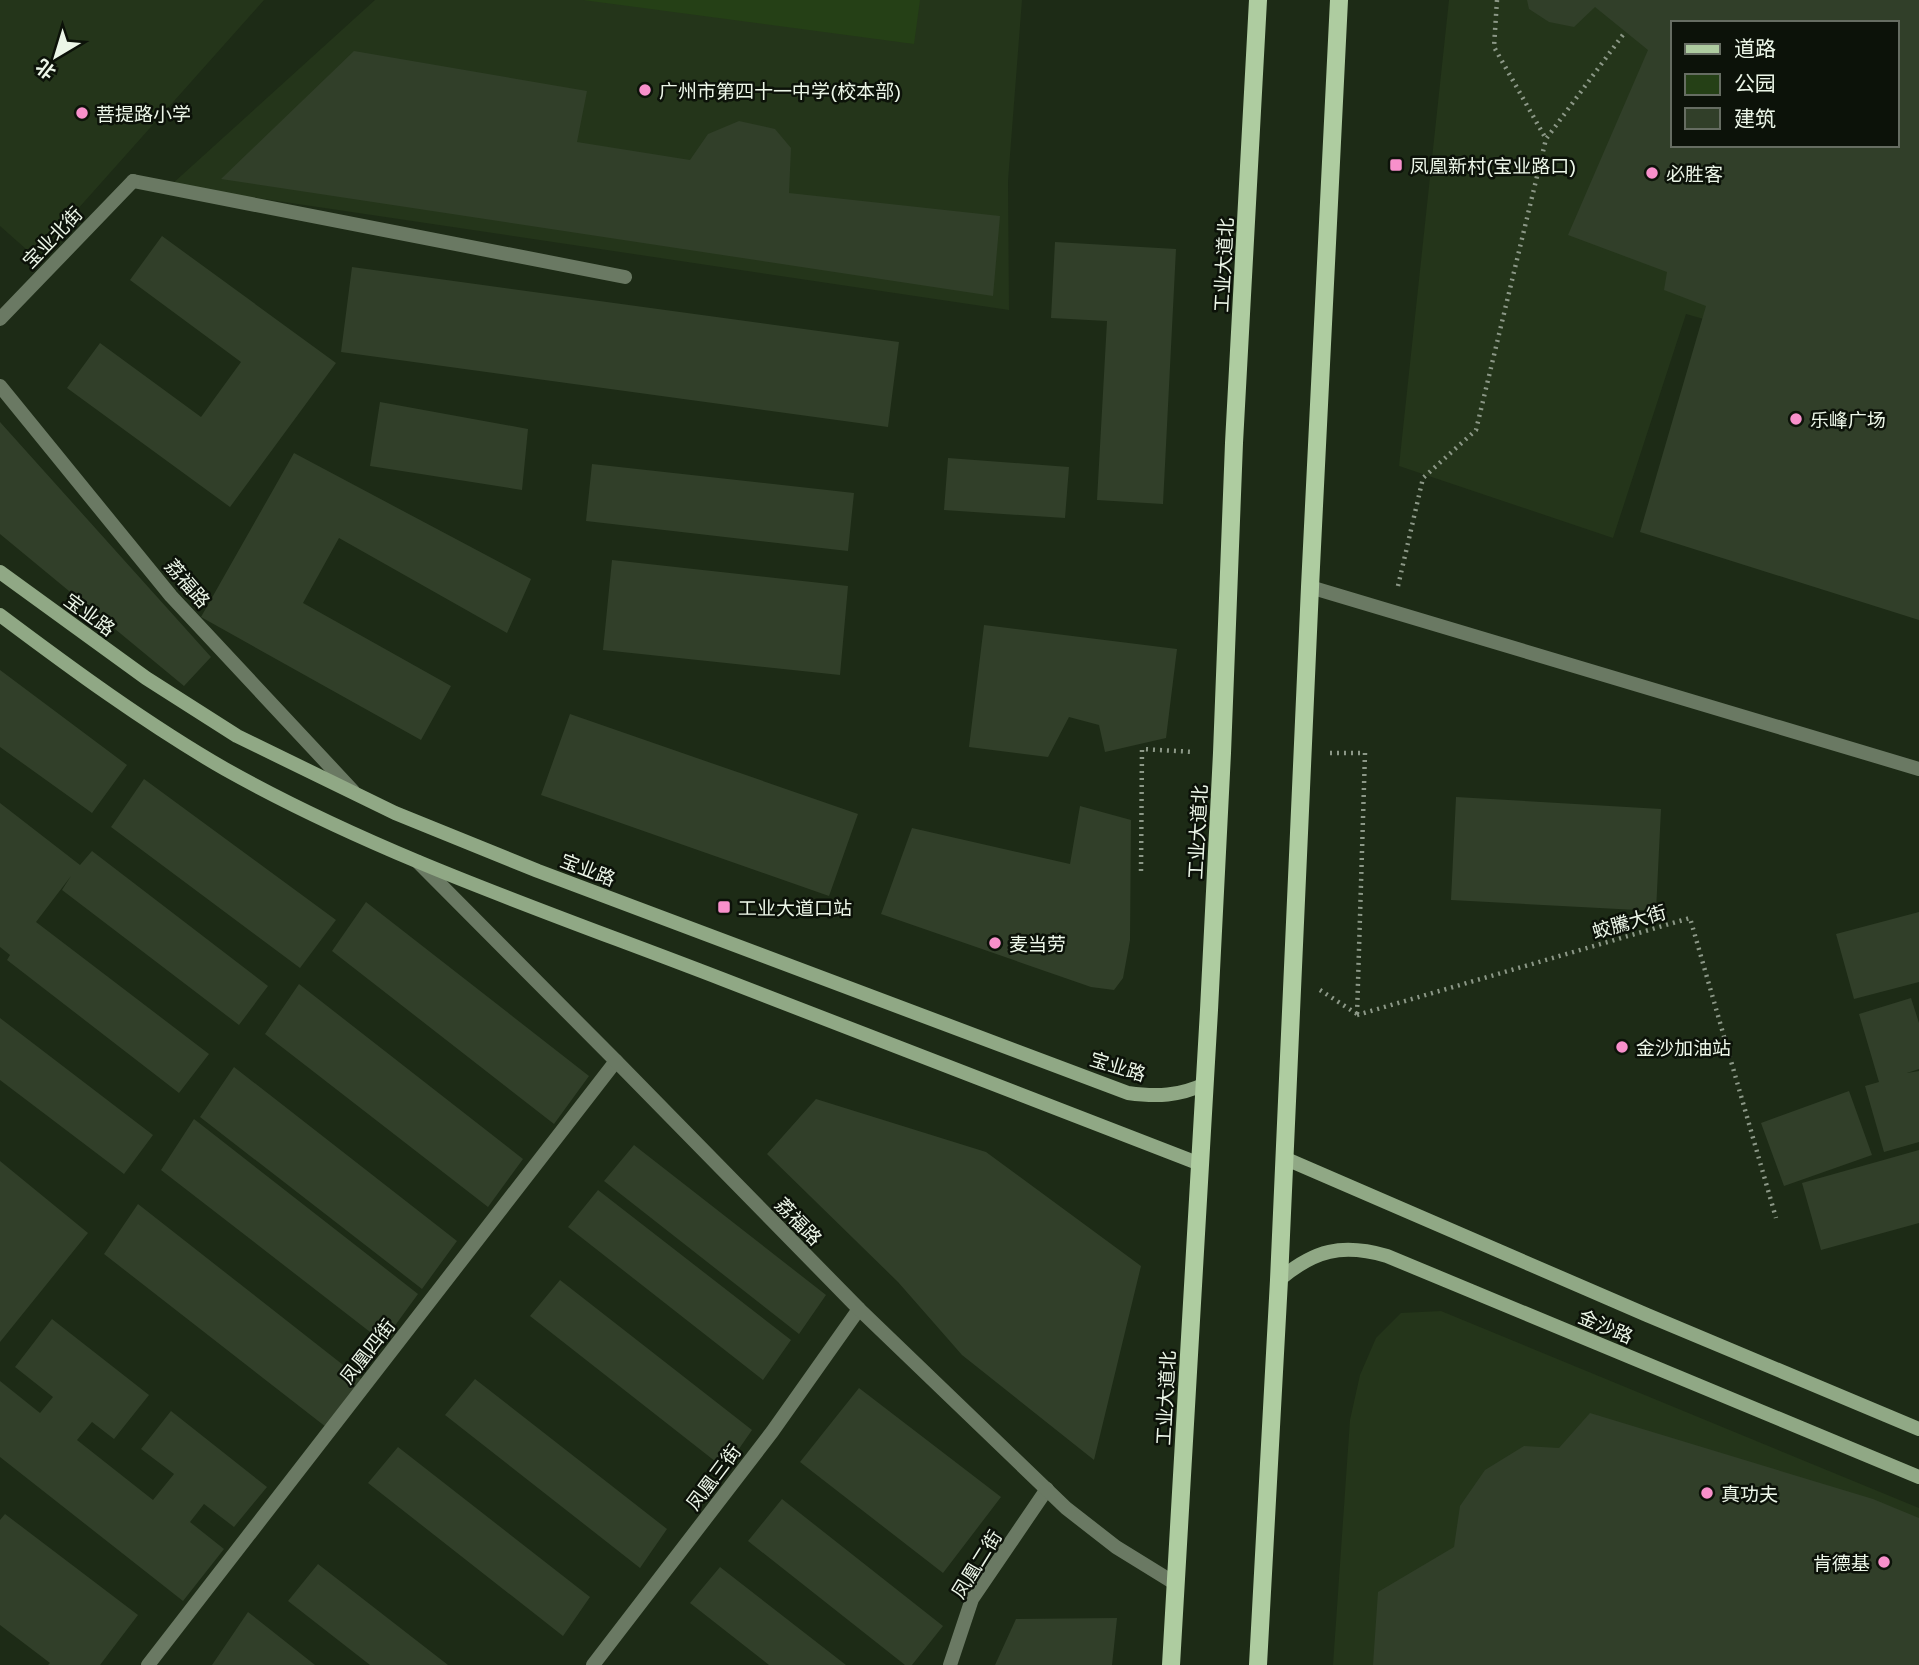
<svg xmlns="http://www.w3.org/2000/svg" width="1919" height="1665" viewBox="0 0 1919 1665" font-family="'Golos Text','Noto Sans SC',sans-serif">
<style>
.built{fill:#24351a}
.green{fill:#254016}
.building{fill:#313f29;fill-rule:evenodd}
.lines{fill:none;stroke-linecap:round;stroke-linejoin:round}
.path{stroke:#8c9887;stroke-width:4.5;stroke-dasharray:2 5;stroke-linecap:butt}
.lane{stroke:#6a7963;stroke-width:14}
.street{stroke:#6a7963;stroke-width:14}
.secondary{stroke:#90a885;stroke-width:14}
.primary{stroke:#aecca0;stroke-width:18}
.poi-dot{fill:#f890cb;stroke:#0c1209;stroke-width:2.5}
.labels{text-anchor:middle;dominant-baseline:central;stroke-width:5;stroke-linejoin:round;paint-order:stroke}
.poi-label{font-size:19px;fill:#ecf6e8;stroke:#0c1209;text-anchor:start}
.street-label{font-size:19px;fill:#ecf6e8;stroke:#0c1209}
</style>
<rect width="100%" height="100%" fill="#1d2b16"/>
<path class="built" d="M0 0H264L35 257 0 226Z
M375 0H1022L1008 181 1009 310 171 185Z
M1449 0H1919L1896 23H1672V145L1798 346 1686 314 1613 538 1399 466Z
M1441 1311 1919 1508V1665H1333L1350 1420 1360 1375 1376 1338 1401 1313Z"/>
<path class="green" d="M583 0H920L914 44Z"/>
<path class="building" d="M1527 0H1919V620L1640 532 1706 306 1664 290 1667 272 1568 235 1648 50 1595 7 1574 27 1549 22 1529 9ZM1672 23H1896V145H1672Z
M354 51 587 91 577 142 690 160 708 134 739 121 775 129 791 148 789 193 1000 216 993 296 221 179Z
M162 236 336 363 230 507 67 388 100 343 201 417 241 362 130 280Z
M1055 242 1176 249 1163 504 1097 500 1107 321 1051 318Z
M352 267 899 342 888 427 341 352Z
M380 402 528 429 522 490 370 466Z
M0 422 211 657 184 686 0 534Z
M294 453 531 579 507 633 339 538 303 603 451 686 421 740 201 617Z
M948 458 1069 467 1065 518 944 510Z
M592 464 854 493 848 551 586 521Z
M612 560 848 586 840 675 603 650Z
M984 625 1177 649 1166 738 1105 752 1099 725 1069 717 1048 757 969 747Z
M0 670 127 765 92 813 0 747Z
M570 714 858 814 829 896 541 795Z
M144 779 336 920 300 968 111 827Z
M1456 797 1661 809 1656 911 1451 900Z
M0 803 80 865 92 851 268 986 239 1025 62 890 71 876 36 922 209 1054 179 1093 7 960 10 955 0 947Z
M1080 806 1131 820 1130 940 1123 978 1114 990 1091 987 881 914 912 828 1070 864Z
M366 902 589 1076 554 1124 332 951Z
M1919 912V982L1854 999 1836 934Z
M299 984 523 1159 488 1207 265 1034Z
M1911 998 1919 1023V1069L1907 1073 1919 1071V1142L1884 1152 1865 1086 1879 1082 1859 1014Z
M0 1018 153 1135 124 1174 0 1080Z
M234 1067 457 1241 422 1289 200 1117Z
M1849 1091 1872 1155 1784 1186 1761 1123Z
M816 1099 986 1152 1141 1266 1094 1460 962 1355 898 1282 767 1154Z
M194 1119 418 1294 383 1342 161 1170Z
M634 1145 826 1295 799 1334 604 1181Z
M1919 1150V1223L1821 1250 1802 1183Z
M0 1161 88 1233 0 1342Z
M598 1190 791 1340 763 1380 568 1227Z
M138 1204 361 1379 326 1427 104 1254Z
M560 1280 752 1430 725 1469 530 1316Z
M52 1319 149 1395 114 1439 92 1422 77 1440 153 1500 174 1474 141 1449 171 1411 267 1487 234 1527 204 1504 190 1522 224 1549 183 1601 0 1457V1381L40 1413 53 1397 15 1367Z
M475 1379 667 1529 640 1568 445 1415Z
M859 1388 1001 1497 943 1573 800 1462Z
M1590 1413 1873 1499 1919 1518V1665H1373L1378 1592 1454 1547 1460 1506 1485 1470 1524 1446 1559 1448Z
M398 1447 590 1597 563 1636 368 1483Z
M782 1499 943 1626 912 1665H905L748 1541Z
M5 1514 138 1615 100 1665H48L50 1663 0 1625V1520Z
M318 1564 448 1665H370L288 1601Z
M720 1567 846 1665H769L690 1603Z
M248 1612 315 1665H212Z
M1117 1618 1112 1665H995L1016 1619Z"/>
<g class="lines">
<path class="path" d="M1497 0 1494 47 1546 139
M1398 586 1423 478 1476 430 1546 139 1625 32
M1330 753H1365L1357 1015
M1141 871 1142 749 1194 752
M1320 990 1357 1014
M1357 1015 1690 918 1776 1218"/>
<path class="lane" d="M133 181 625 277
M148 1665 616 1061
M593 1665 772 1432 859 1309
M950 1665 972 1599 1047 1489"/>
<path class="street" d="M0 319 133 181
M0 386 171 596 353 791
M1310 587 1919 769
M418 862 616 1061 859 1309 1066 1508 1116 1547 1176 1584"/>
<path class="secondary" d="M0 572 146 678 237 736 395 813 538 871 1128 1093C1157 1097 1179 1096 1205 1084
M0 615C72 669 147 724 225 769 382 857 554 914 722 979 881 1040 1040 1103 1200 1164
M1284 1158 1647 1315 1919 1429
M1279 1280C1314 1250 1342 1243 1387 1256L1919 1477"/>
<path class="primary" d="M1171 1665 1209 1010 1222 753 1234 443 1258 0
M1258 1665 1279 1280 1310 587 1339 0"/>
</g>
<g class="poi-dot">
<circle cx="645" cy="90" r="7"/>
<circle cx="82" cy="113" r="7"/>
<rect x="1389" y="158" width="14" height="14" rx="3.5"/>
<circle cx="1652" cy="173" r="7"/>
<circle cx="1796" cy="419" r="7"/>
<rect x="717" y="900" width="14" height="14" rx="3.5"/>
<circle cx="995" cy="943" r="7"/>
<circle cx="1622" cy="1047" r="7"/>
<circle cx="1707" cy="1493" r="7"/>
<circle cx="1884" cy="1562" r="7"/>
</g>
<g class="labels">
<g class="poi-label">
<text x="659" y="90">广州市第四十一中学(校本部)</text>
<text x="96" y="113">菩提路小学</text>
<text x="1410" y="165">凤凰新村(宝业路口)</text>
<text x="1666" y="173">必胜客</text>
<text x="1810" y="419">乐峰广场</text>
<text x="738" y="907">工业大道口站</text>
<text x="1009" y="943">麦当劳</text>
<text x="1636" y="1047">金沙加油站</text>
<text x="1721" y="1493">真功夫</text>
<text x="1870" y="1562" text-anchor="end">肯德基</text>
</g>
<g class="street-label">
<text transform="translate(52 237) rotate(-46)">宝业北街</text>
<text transform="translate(1223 265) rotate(-87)">工业大道北</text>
<text transform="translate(188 583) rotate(49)">荔福路</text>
<text transform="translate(90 614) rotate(36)">宝业路</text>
<text transform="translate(1197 832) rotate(-87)">工业大道北</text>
<text transform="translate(588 869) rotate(21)">宝业路</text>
<text transform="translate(1629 921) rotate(-16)">蛟騰大街</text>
<text transform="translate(1118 1066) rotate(17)">宝业路</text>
<text transform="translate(799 1221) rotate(46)">荔福路</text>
<text transform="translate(1606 1326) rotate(23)">金沙路</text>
<text transform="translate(367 1351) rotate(-52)">凤凰四街</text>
<text transform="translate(1165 1398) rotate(-87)">工业大道北</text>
<text transform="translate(713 1477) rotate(-53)">凤凰三街</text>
<text transform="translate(976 1564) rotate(-58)">凤凰二街</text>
</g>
</g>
<rect x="1671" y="21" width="228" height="126" fill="#0c1209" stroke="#666d62" stroke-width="2"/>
<rect x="1685" y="44" width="35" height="10" fill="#aecca0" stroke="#666d62" stroke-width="2"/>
<text x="1734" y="56" font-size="21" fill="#ecf6e8">道路</text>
<rect x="1685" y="74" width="35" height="21" fill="#254016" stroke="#666d62" stroke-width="2"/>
<text x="1734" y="91" font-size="21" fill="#ecf6e8">公园</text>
<rect x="1685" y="108" width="35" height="21" fill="#313f29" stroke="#666d62" stroke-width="2"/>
<text x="1734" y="126" font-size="21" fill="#ecf6e8">建筑</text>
<g transform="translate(56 56) rotate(218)" stroke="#0c1209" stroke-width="5" paint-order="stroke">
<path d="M0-5L12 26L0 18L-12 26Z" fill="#ecf6e8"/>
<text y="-10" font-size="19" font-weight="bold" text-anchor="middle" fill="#ecf6e8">北</text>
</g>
</svg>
